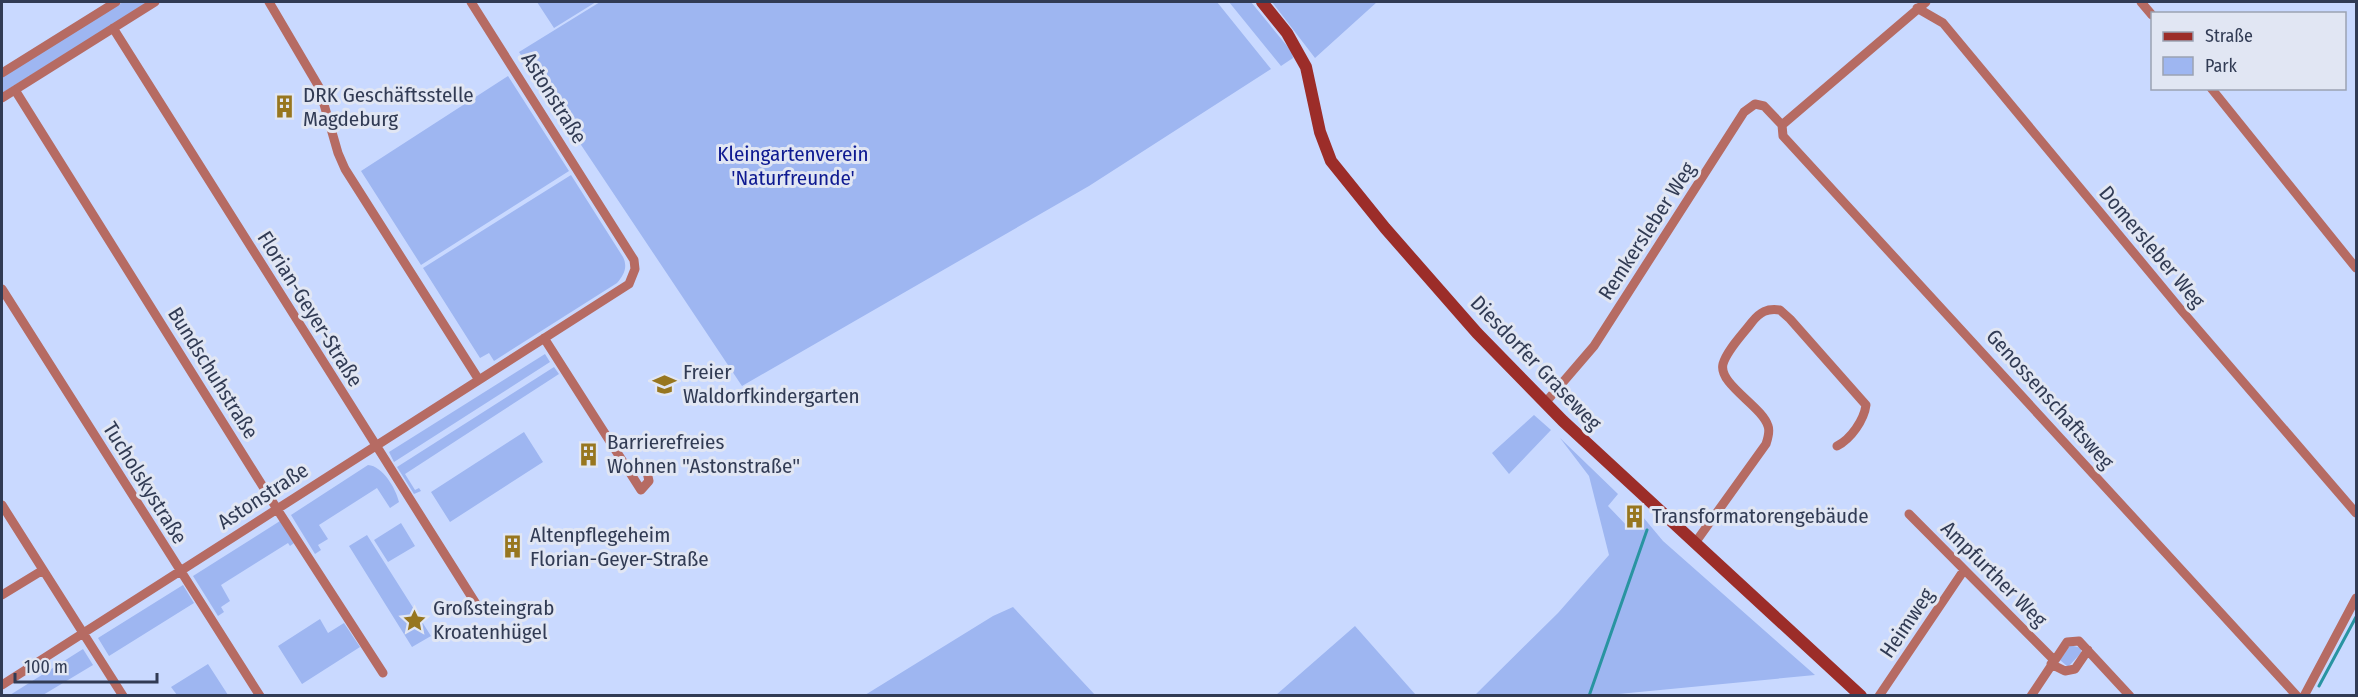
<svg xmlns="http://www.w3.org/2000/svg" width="2358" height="697" viewBox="0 0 2358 697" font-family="'Fira Sans Condensed',sans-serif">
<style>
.green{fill:#9eb6f1}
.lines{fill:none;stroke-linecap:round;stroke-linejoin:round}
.stream{stroke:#2994a1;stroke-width:3}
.minor{stroke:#b66b63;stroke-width:9}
.secondary{stroke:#9c2d29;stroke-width:12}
.labels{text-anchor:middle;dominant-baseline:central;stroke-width:6;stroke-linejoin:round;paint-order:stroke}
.poi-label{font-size:21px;fill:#313b54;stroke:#e1e6f3;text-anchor:start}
.street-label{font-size:21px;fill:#313b54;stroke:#e1e6f3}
.park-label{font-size:21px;fill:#0e1a91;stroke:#e1e6f3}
</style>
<rect width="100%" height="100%" fill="#c9d9ff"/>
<path class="green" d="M123 2H149L2 93V77Z
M537 2H596L554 28Z
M600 2H1217L1271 69 1089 186 742 386 519 52Z
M1229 2H1251L1292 52 1293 58 1281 66Z
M1272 2H1377L1315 58Z
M508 76 569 171 421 265 361 171Z
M571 175 623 257C628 267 624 275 617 283L494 361 489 353 480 358 423 268Z
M545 354 550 362 394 462 389 452Z
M554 367 559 374 405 474 415 490 419 488 421 491 414 494 397 467Z
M1534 415 1551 430 1509 474 1492 453Z
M524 432 543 462 450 522 431 492Z
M1560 438 1618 494 1608 506 1630 529 1643 517 1663 541 1815 675 1608 695H1475L1558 613 1609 555 1589 476Z
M368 465C383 466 396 489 399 502L390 508 377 488 319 525 328 539 318 545 321 550 315 554 291 515Z
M280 521 294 543 290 546 288 543 221 585 230 601 221 607 224 612 218 616 193 576Z
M401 523 415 546 388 562 374 540Z
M367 535 431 636 412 647 349 546Z
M183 585 194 603 109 656 98 638Z
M1013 607 1095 695H865L993 616Z
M320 619 328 633 344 623 360 647 302 684 278 646Z
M1355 626 1416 695H1276Z
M2070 645 2081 648V653L2068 667 2060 660Z
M83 649 93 665 43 695H10Z
M208 664 228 695H177L171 687Z"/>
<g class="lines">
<path class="stream" d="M2319 686 2356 617
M1589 696 1647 530"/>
<path class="minor" d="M269 2 319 87 338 153 345 169 479 380
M2141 2 2152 15
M1917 8 1943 23 2182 311 2356 513
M113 28 478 607
M2 73 116 2
M2211 88 2356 268
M15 90 277 509 383 673
M2 98 155 2
M1782 125 1783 136 2297 696
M1782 125 1926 2
M2 289 260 696
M544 338 641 490 649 481 647 472 639 468H628
M1545 403 1594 346 1744 112 1755 104 1764 106 1782 125
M2 505 123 696
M1909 514 2054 660
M1695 543 1766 444C1768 438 1770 431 1768 426 1762 406 1718 384 1723 364 1727 350 1743 334 1752 322 1760 312 1767 308 1780 310L1790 319 1866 405C1864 420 1851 439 1837 446
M2 595 43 570
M2051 664 2065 671 2075 669 2088 650
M2 685 629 284 635 269 634 260 471 2
M1879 696 1964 570
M2031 696 2067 642 2079 641 2130 696
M2304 696 2356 598"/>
<path class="secondary" d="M1262 2 1287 33 1306 67 1320 132 1331 161 1385 228 1477 333 1563 421 1861 696"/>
</g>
<defs>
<symbol id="building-bare" viewBox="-9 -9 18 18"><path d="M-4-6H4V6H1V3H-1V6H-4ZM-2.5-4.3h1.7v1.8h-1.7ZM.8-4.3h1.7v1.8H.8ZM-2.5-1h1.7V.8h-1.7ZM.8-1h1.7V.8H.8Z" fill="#97761f" stroke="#e1e6f3" stroke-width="2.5" paint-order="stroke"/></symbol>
<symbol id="school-bare" viewBox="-9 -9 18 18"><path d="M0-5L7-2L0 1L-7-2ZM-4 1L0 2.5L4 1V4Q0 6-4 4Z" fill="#97761f" stroke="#e1e6f3" stroke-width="2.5" paint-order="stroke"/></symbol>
<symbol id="sight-bare" viewBox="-9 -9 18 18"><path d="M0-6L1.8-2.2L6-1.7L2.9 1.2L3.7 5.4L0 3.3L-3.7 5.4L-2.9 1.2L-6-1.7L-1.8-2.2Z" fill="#97761f" stroke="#e1e6f3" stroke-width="2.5" paint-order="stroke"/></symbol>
</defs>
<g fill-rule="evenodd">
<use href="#building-bare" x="268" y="90" width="33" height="33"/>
<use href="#school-bare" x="648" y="368" width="33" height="33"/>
<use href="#building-bare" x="572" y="438" width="33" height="33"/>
<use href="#building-bare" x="1618" y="500" width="33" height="33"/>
<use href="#building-bare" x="496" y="530" width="33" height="33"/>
<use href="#sight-bare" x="398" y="604" width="33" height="33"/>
</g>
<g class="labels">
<g class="poi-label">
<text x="303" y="95">DRK Geschäftsstelle<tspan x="303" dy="24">Magdeburg</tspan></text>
<text x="683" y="372">Freier<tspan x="683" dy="24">Waldorfkindergarten</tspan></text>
<text x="607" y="442">Barrierefreies<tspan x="607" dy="24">Wohnen "Astonstraße"</tspan></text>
<text x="1652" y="516">Transformatorengebäude</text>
<text x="530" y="535">Altenpflegeheim<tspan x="530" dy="24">Florian-Geyer-Straße</tspan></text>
<text x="433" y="608">Großsteingrab<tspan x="433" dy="24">Kroatenhügel</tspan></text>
</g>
<g class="street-label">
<text transform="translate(554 98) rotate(58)">Astonstraße</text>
<text transform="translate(1647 231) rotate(-57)">Remkersleber Weg</text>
<text transform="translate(2152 247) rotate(50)">Domersleber Weg</text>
<text transform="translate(310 309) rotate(58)">Florian-Geyer-Straße</text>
<text transform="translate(1536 363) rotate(46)">Diesdorfer Graseweg</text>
<text transform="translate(213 373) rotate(58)">Bundschuhstraße</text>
<text transform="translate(2050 399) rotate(48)">Genossenschaftsweg</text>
<text transform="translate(145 483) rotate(58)">Tucholskystraße</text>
<text transform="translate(263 496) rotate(-33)">Astonstraße</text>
<text transform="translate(1994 574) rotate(45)">Ampfurther Weg</text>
<text transform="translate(1907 623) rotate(-56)">Heimweg</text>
</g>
<g class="park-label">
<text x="793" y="154">Kleingartenverein<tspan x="793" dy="24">'Naturfreunde'</tspan></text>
</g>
</g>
<rect width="2358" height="697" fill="none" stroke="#313b54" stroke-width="6"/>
<rect x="2151" y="12" width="195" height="78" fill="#e1e6f3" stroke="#9ba2b3" stroke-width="1.5"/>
<rect x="2163" y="32" width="30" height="9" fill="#9c2d29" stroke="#9ba2b3" stroke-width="1.5"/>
<text x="2205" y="42" font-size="18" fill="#313b54">Straße</text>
<rect x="2163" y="57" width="30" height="18" fill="#9eb6f1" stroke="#9ba2b3" stroke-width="1.5"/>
<text x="2205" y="72" font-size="18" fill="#313b54">Park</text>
<path d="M15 673v9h142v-9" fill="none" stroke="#313b54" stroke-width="3"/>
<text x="24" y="673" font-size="18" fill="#313b54" stroke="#e1e6f3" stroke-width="4.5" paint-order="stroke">100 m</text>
</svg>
